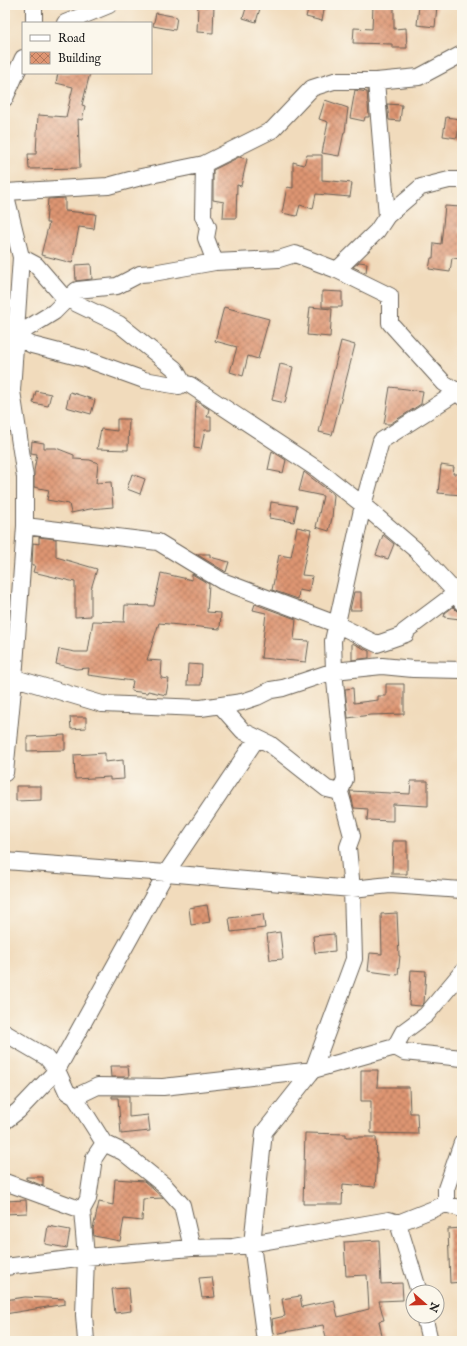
<svg xmlns="http://www.w3.org/2000/svg" width="467" height="1346" viewBox="0 0 467 1346" font-family="'IM FELL English',serif">
<style>
.building{fill:url(#building-cross-hatch)}
.lines{fill:none;stroke-linecap:round;stroke-linejoin:round}
.minor-casing{stroke:#675f54;stroke-width:18}
.minor{stroke:#fff;stroke-width:16}
</style>
<defs>
<pattern id="building-cross-hatch" width="8" height="8" patternUnits="userSpaceOnUse"><rect width="8" height="8" fill="#de9572"/><path d="M0 0l8 8M0 8l8-8" fill="none" stroke="#b3795d"/></pattern>
</defs>
<rect width="100%" height="100%" fill="#fbf7ec"/>
<filter id="ink" filterUnits="userSpaceOnUse"><feTurbulence type="fractalNoise" baseFrequency=".025" numOctaves="2"/><feDisplacementMap in="SourceGraphic" scale="8" xChannelSelector="R" yChannelSelector="G"/><feConvolveMatrix kernelMatrix="1 2 1 2 8 2 1 2 1" color-interpolation-filters="sRGB"/></filter>
<filter id="wash" filterUnits="userSpaceOnUse"><feTurbulence type="fractalNoise" baseFrequency=".012" numOctaves="4" result="noise"/><feDisplacementMap in="SourceGraphic" scale="16" xChannelSelector="R" yChannelSelector="G"/><feGaussianBlur stdDeviation="0.9" result="paint"/><feColorMatrix in="noise" values="0 0 0 0 0 0 0 0 0 0 0 0 0 0 0 0 0 1.4 0 .05"/><feComposite in="paint" operator="in"/></filter>
<g filter="url(#wash)">
<rect width="100%" height="100%" fill="#f1dbbc"/>
<g id="blocks">
<path class="building" d="M198 5H214L213 33 197 32Z
M247 5H261L256 22 243 18Z
M309 5H325L322 21 306 17Z
M373 5H394V29L406 28 407 48H392V44L353 43 354 28 372 29Z
M419 5 437 6 435 27 417 25Z
M156 13 177 17 175 30 153 26Z
M58 73H90L82 105 85 106 82 120 78 119 80 168 29 169 28 154H36L38 115 66 117 73 87 56 83Z
M355 90 367 92 369 117H365L364 121 350 118Z
M325 100 348 108 345 132H344L339 156 322 153 328 122 319 119Z
M387 104 402 105 400 121 389 120Z
M446 117 460 119 457 138 443 136Z
M307 155H322V180L352 183 350 197 316 194 313 209 300 205 297 216 282 213 287 187 293 188V162L304 165Z
M239 157 247 159 241 186 237 185 236 218H223L224 202 213 200V170Z
M65 198V211L96 214 94 229 79 227 72 263 41 255 49 223H46L48 199Z
M445 206 461 207 459 232H462V259L452 258 450 272 429 269 431 258H433L434 243 441 244Z
M359 262 367 263 366 273 353 267Z
M91 264 92 279 76 281 75 265Z
M322 291 342 292V307H322Z
M224 307 269 319 258 359 248 356 243 376 230 372 237 347 215 341Z
M310 307 332 309 330 337 307 335Z
M341 341 355 345 332 435 319 432Z
M280 364 293 367 285 403 272 400Z
M390 387 423 391 421 404 390 424H384Z
M36 391 51 394 48 406 33 403Z
M70 392 95 400 91 414 66 407Z
M196 401 209 409 207 417H211V430H205L201 449 194 448Z
M117 419H129L128 450 97 449 101 429 117 431Z
M32 441 44 443V448H56L74 455V459L90 460 98 463 96 483 111 482 113 507 90 509 71 513 69 504 47 500 49 490 34 487V471L37 454 31 453Z
M272 451 286 460 283 473 268 470Z
M441 465 454 467 453 474H462V495L438 493Z
M304 472 334 495 332 518 329 531 316 527 323 496 299 491Z
M132 474 145 479 140 494 127 489Z
M271 502 297 506 294 522 269 518Z
M297 527 311 530 302 575 312 576 309 592 299 590 298 599 272 590 279 555 291 557Z
M383 535 394 544 388 559 376 555Z
M39 537 56 539V557L97 569 91 589V616L75 617V582L33 572 35 565H32L33 543 39 544Z
M196 554H210V557L229 562 226 572Z
M161 573 192 580V574L209 584 207 612 221 613 220 629 159 623 147 660 162 661 161 678 169 679 166 695 148 691 147 693 131 691 133 681 88 675 89 668 76 669 56 664 59 649 75 652H88L93 621 124 622 125 605 154 606Z
M354 592H361V610H350Z
M255 604 296 619 294 640 309 641 306 662 261 658 266 613 253 610Z
M453 607 457 611 461 612 460 619 444 617 445 613Z
M352 643 369 651V658L352 660Z
M188 664 202 665 201 685H187Z
M386 684H404V714L370 715 348 718 345 689 353 688 354 703 378 700V696H386Z
M70 717H86V728L71 729Z
M65 735V750L27 751V737Z
M105 753V762L123 760 124 779 110 780V777L75 779 74 755Z
M411 781H428V806L393 804V821L367 820 368 809 354 808 350 791 410 794Z
M16 786H41V800L16 801Z
M393 841H407V874H392Z
M207 905 210 922 191 925 189 908Z
M397 913 399 956H400L398 975 368 971 370 953 382 954 381 914Z
M263 914 265 928 231 932 229 918Z
M280 932 283 959 270 960 267 934Z
M334 934 335 951 315 953 313 936Z
M411 970 426 971 424 1003 421 1006 409 1005Z
M110 1066H128L129 1077H111Z
M361 1070H378L377 1087H409L410 1113H417L418 1134 371 1133V1101H361Z
M112 1096H129V1117L148 1115 150 1131 121 1134 118 1098H112Z
M305 1133 346 1134V1137H376L377 1162 375 1187 343 1184 342 1204H303Z
M26 1177H43V1186L26 1179Z
M115 1179 144 1181 163 1198 143 1199 142 1221 124 1219 120 1241 94 1236 93 1229 99 1202 113 1205Z
M26 1200 27 1213 5 1214V1201Z
M48 1226 70 1230 67 1248 45 1244Z
M462 1228V1282L450 1283 448 1229Z
M379 1240 381 1284 402 1283 403 1300 379 1301 384 1320 379 1321 383 1341H327L323 1325 274 1334 272 1319 285 1316 282 1299 300 1296 302 1307 334 1300 338 1317 369 1309 367 1275 346 1276 344 1242Z
M212 1277 215 1297 202 1298 199 1278Z
M129 1288 131 1311 115 1313 112 1289Z
M25 1297 65 1299V1304L5 1314V1300Z"/>
</g>
</g>
<g filter="url(#ink)">
<use href="#blocks" fill-opacity="0" stroke="#675f54" stroke-width="1"/>
<g class="lines">
<defs>
<path id="minor" d="M34 5V23
M65 23 109 5
M376 81 387 216
M5 98 23 58
M204 164 203 216 208 227 206 238 215 262
M5 192 21 257 12 391 25 477V526L14 679 5 773
M6 192 108 186 141 177 204 164 272 130 312 88 334 81H376L419 77 462 54
M21 257 36 265 61 294 67 299 77 290 117 286 140 274 153 273 215 262 279 259 295 254 337 270 390 296V323L444 383 458 392 462 397
M337 270 377 231 387 216 421 187 449 180H462
M7 335 15 336 32 345 86 359 144 380 179 386 183 383 190 385 317 469 363 505 417 551 456 593 462 603
M15 336 54 312 67 299 119 324 175 369 183 383
M25 526 158 542 222 581 336 624 377 644 406 634 404 632 456 593 462 590
M5 675 102 704 201 708 242 702 257 697 271 690 283 688 334 671 382 666 413 669 462 670
M220 705 243 731 270 744 327 789 340 792
M5 861 166 873 352 889 390 885 462 890
M5 1033 46 1057 57 1070 67 1092 75 1097 104 1143 123 1152 165 1186 182 1205 192 1248
M395 1047 404 1052 462 1058
M75 1097 98 1086 163 1087 313 1070 395 1047 403 1032 426 1015 462 972
M5 1121 18 1111 57 1070 166 873 257 738
M5 1182 82 1210
M446 1204V1189L462 1143
M398 1223 419 1292
M5 1267 86 1257 192 1248 233 1247 389 1220 398 1223 446 1204 462 1209
M424 1316 430 1341
M86 1341 84 1315 86 1257 82 1210 88 1199 94 1158 104 1143
M265 1341 252 1244 264 1132 313 1070 354 959 352 889 348 847 352 836 340 792 345 779 334 671 333 641 363 505 381 441 462 389"/>
</defs>
<use href="#minor" class="minor-casing"/>
<use href="#minor" class="minor"/>
</g>
</g>
<rect width="467" height="1346" fill="none" stroke="#fbf7ec" stroke-width="20"/>
<rect x="22" y="22" width="130" height="52" fill="#fbf7ec" stroke="#a29f99"/>
<rect x="30" y="35" width="20" height="6" fill="#ffffff" stroke="#a29f99"/>
<text x="58" y="42" font-size="12" fill="#1c1c1c">Road</text>
<rect x="30" y="52" width="20" height="12" fill="url(#building-cross-hatch)" stroke="#a29f99"/>
<text x="58" y="62" font-size="12" fill="#1c1c1c">Building</text>
<g transform="translate(425 1304) rotate(110)"><circle r="19" fill="#fbf7ec" stroke="#a29f99"/>
<path d="M0-3L7 15L0 10L-7 15Z" fill="#c8321e"/>
<text y="-6" font-size="11" font-weight="bold" text-anchor="middle" fill="#1c1c1c">N</text>
</g>
</svg>
